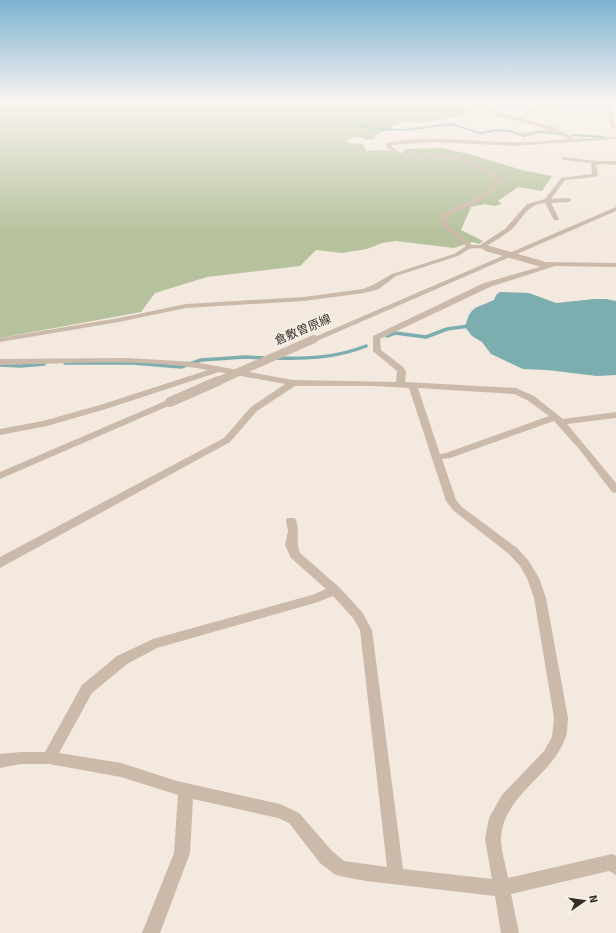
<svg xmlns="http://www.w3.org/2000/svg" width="616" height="933" viewBox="0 0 616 933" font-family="Signika,'Noto Sans JP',sans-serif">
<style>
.green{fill:#b6c29d}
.water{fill:#7caeb0}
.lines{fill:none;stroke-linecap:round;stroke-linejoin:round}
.stream-far1{stroke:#7caeb0;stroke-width:2}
.stream{stroke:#7caeb0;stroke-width:3.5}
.minor{fill:#cbb9a9;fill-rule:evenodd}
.minor-bridge-far2{stroke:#cbb9a9;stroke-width:6}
.minor-bridge-far1{stroke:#cbb9a9;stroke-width:8}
.minor-bridge{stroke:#cbb9a9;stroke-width:10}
.labels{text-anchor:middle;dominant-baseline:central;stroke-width:3;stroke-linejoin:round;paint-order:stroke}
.street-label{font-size:12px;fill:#382e29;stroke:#faf3ea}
</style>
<rect width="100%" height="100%" fill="#f3e9de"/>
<path class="green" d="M0 103H455L475 108C464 116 439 121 425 122 418 123 412 121 406 122 394 124 385 131 375 136V139L364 140 363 138 355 137 347 140 349 143 363 144 366 151 383 150 404 153V149L441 148 469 154 522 170 552 176 542 191 518 187 498 201 502 204 494 206 485 204 471 207 461 230 483 241 479 244 472 242 454 248 396 241 382 243 367 249 342 253 316 250 300 266 207 277 155 293 141 312 0 338Z"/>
<path class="water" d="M500 292 529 293 556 303 594 299H606L616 301V375L597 376 547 370 523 369 491 354 482 342 472 336 465 327C471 305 475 309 494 300L496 295Z"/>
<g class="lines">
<path class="stream-far1" d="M354 125 378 129 405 130 451 124 480 133 497 130 510 131 524 136 539 132 560 134
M572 135 604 137"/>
<path class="stream" d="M387 336 395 333 426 337 447 329 469 326
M274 358C306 359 336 358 366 346
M65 363H133L181 367 201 360 245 357 266 358
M0 365 21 366 44 364"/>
<path class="minor" d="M457 103C477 101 498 113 517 118L531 110 535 105 559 103H611L616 131 610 124 607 104H570L537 107 535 112 522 119 552 126 575 139 616 137V139L514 146 435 142 391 145C402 162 436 153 453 156 470 158 493 167 502 182 489 201 466 207 446 217L447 224 472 245H480L505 229 527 204 545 199 561 178 592 174 591 163 564 160 562 159V157L597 161H616V165L602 164 596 165 598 175 595 177 565 180 551 199 569 198 572 200 569 202 551 203 559 219 558 220H554L545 203C527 204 523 219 511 230 503 236 495 241 486 246L489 248 488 249 474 248 469 249 458 256 396 276 379 289 364 293 304 301 186 308 119 322 0 342V338L119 318 186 304 304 297 363 289 373 285 392 274 454 254 466 246 442 226 440 216C457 202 481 203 496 182 491 175 484 171 476 167 469 164 461 160 453 159 429 155 406 164 386 147L387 143C425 134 474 142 513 142 531 143 550 140 568 139L553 131 551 132H538L521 136V134L538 130H551L497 116 480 108Z
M616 207V211L317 341H311L310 339Z
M545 262 616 263V267L555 266 490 287 380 339 381 350 403 367 406 372 405 382 516 388 534 396 563 419 616 412V418L567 424 616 483V493L612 492 580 450 554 421 450 458 442 459 456 500 462 507 517 548 528 560 539 578 546 598 568 718C567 725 568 733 565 739 551 777 502 796 501 839 501 851 506 866 508 878L612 854 616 856V875L609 871 511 894 519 933H501L495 896 366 881 340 876 334 874 320 863 289 823 278 818 193 799 190 853 160 933H142L174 853 178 795 121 777 49 764H21L0 768V754L21 752H45L82 685 117 656 153 639 312 595 326 589 291 558 285 545 288 531 286 521 287 518H295C301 530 295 541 300 553L339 587 362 612 372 630 403 869 492 879 485 839 489 818 502 795 544 751 552 737 554 718 534 598 527 578 520 566 509 554 454 511 446 501 409 388 374 386H295L257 411 230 442 0 568V557L224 438 251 407 285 384 219 372 106 409 47 426 0 435V429L43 421 100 405 208 370C143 358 66 364 0 365V359L128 358 194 362 293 380 396 382 397 371 373 351V336L484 283 543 266 542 264ZM418 388 514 394 527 400 549 416 446 453 440 454ZM333 596 353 618 360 630 387 867 344 861 332 851 299 813 280 804 177 781 121 763 59 753 92 693 127 664 157 648 315 603Z
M170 399 173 400 175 402 173 404 0 479V472Z"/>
<path class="minor-bridge-far2" d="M486 248 542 264"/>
<path class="minor-bridge-far1" d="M216 382 314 339"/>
<path class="minor-bridge" d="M170 402 218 381"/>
</g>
<linearGradient id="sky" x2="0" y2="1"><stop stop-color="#7db2d2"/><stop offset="0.44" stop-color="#faf5f0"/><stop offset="1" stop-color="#faf5f0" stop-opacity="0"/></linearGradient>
<rect width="616" height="233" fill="url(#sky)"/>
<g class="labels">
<g class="street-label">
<text transform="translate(303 330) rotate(-23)">倉敷曽原線</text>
</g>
</g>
<g transform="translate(584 901) rotate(77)" stroke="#faf3ea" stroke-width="3" paint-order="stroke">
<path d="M0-3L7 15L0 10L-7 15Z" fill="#382e29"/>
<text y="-6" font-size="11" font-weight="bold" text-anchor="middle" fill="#382e29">N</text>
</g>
</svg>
